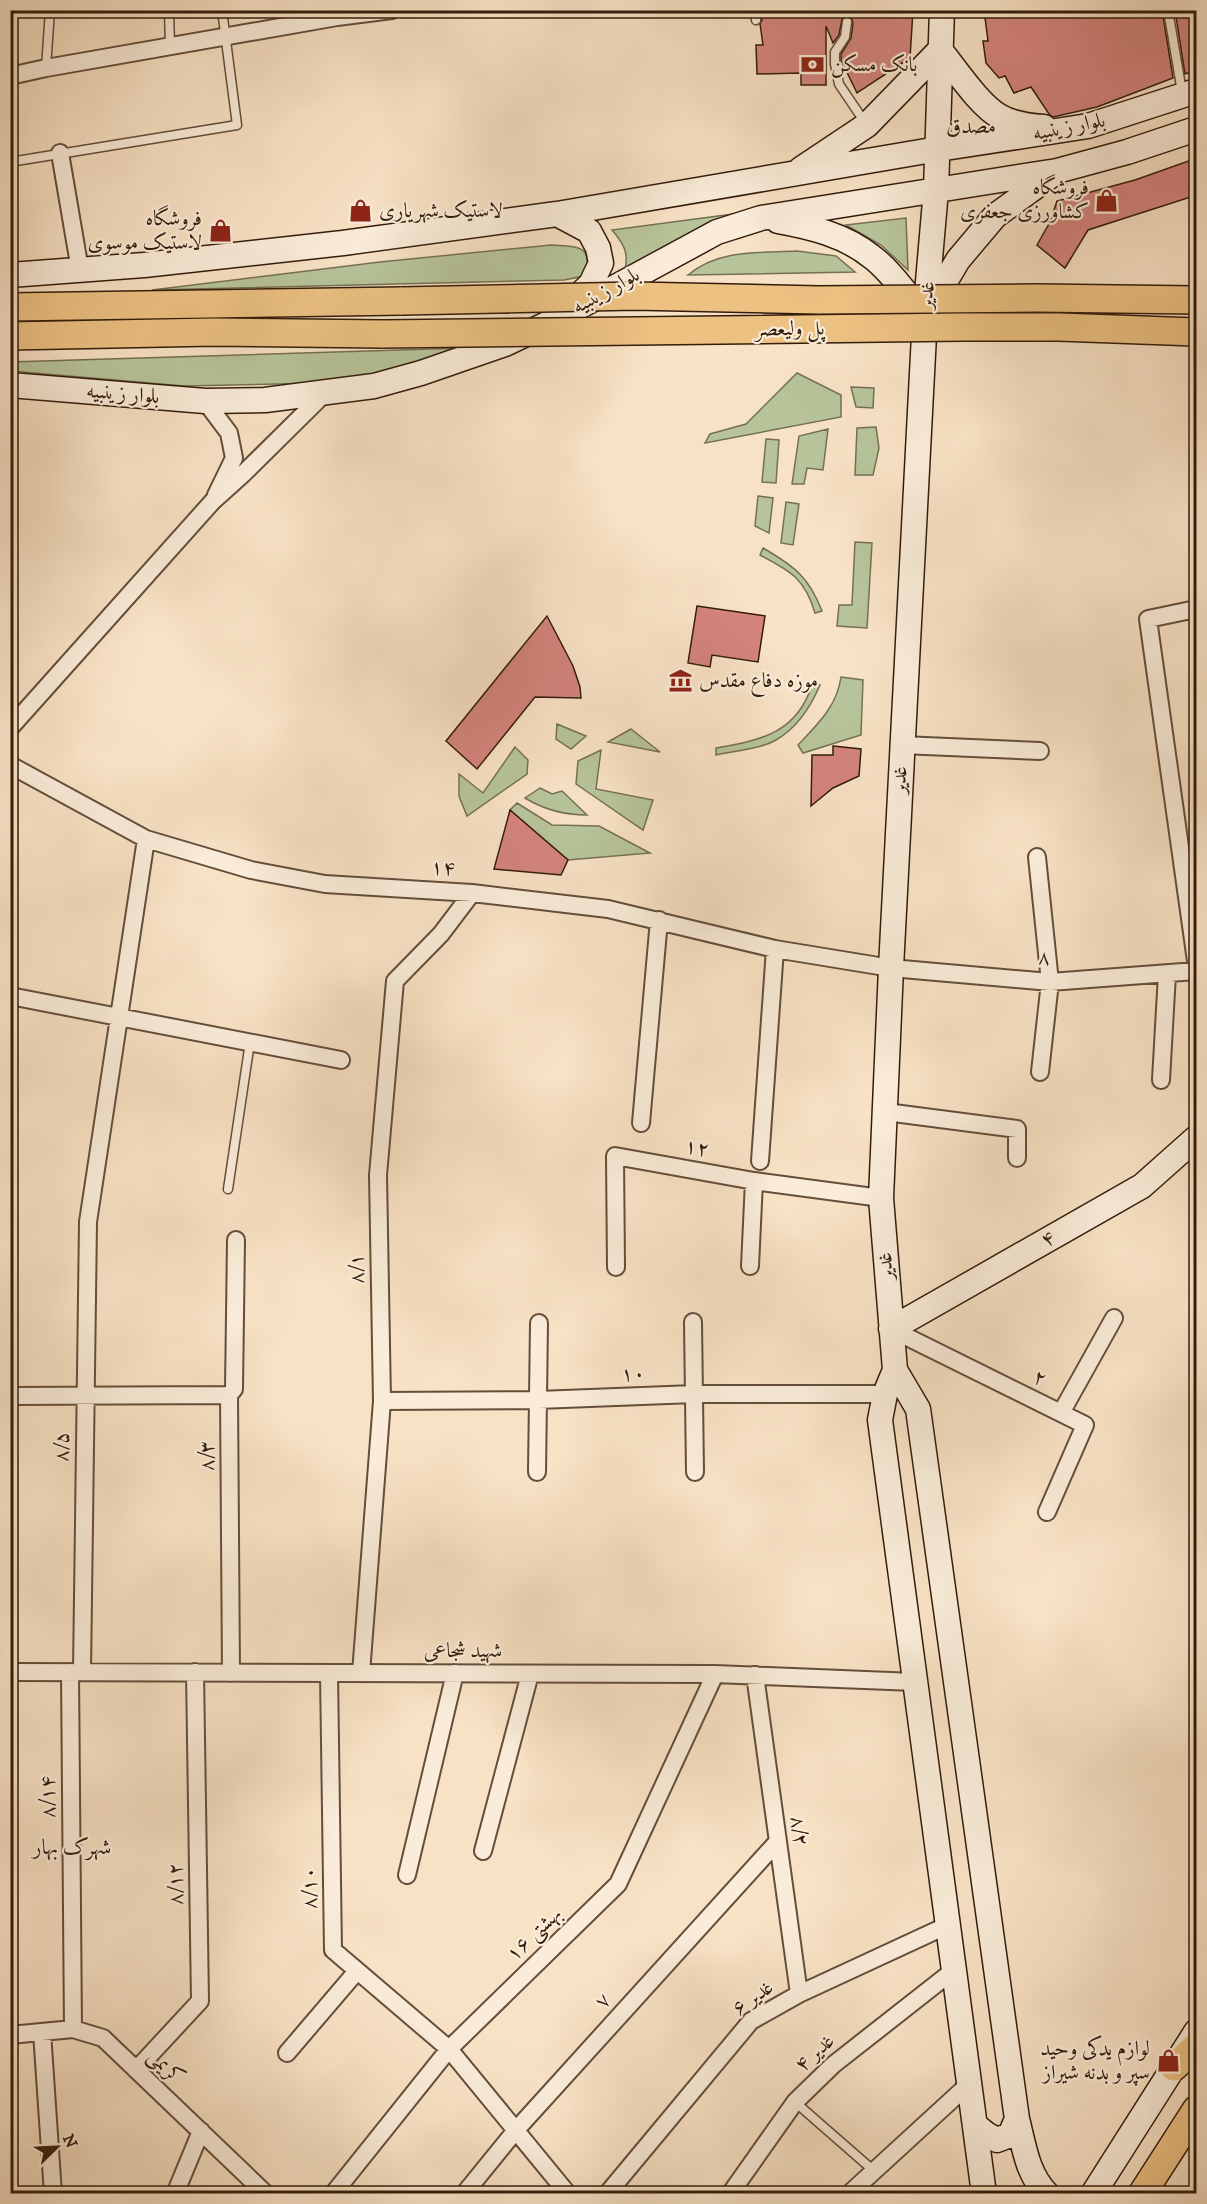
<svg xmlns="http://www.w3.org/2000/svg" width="1207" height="2204" viewBox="0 0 1207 2204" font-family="'IM FELL DW Pica',Amiri,serif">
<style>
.green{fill:#b7c49a;stroke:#757052;stroke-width:1.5}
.building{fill:#d4847d;stroke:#331c0b;stroke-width:1.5}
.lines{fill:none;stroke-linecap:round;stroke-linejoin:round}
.lane-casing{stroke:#644e3a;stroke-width:11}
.street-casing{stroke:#644e3a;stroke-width:20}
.secondary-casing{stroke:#331c0b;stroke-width:27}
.primary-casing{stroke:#331c0b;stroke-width:30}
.lane{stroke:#faecd9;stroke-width:8}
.street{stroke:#faecd9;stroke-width:16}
.secondary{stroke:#faecd9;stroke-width:24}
.primary{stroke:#ecc182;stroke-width:27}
.primary-bridge-casing{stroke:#331c0b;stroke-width:30;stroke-linecap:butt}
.primary-bridge{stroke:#ecc182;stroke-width:27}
.labels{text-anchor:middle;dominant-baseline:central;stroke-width:4.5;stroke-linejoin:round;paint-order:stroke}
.poi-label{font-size:21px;fill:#331c0b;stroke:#faecd9;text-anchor:start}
.street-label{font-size:21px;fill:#331c0b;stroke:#faecd9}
.neighbourhood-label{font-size:22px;fill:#331c0b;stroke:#faecd9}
</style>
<rect width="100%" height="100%" fill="#f8e2c5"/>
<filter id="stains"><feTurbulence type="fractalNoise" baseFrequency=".00333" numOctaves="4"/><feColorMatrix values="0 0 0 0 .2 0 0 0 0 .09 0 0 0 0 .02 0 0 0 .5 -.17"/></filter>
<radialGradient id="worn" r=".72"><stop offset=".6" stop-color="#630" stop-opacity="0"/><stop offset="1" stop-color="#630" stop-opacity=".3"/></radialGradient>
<path class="green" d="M748 212 625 269C629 252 623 243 612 230Z
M906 218 908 270 881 245 846 225Z
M551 245C576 247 595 244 584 276L564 280 152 290 380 262Z
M797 251 836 256 855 272 688 275C719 249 759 253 797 251Z
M465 348 410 367 324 383 184 386 11 371 10 362Z
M797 373 841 395V417L705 443 710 434 746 424Z
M851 387 874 388 873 408 856 407Z
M876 427 879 448 873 475H855L857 428Z
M828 429 823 470 807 468 804 484H792L799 436Z
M766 439 779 440 776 483 762 482Z
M758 496 773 498 769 533 755 526Z
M786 502 799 504 793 545 781 543Z
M855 542 872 543 867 628 837 626 839 605H852Z
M763 548C794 566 809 577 822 611L815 613C805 579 791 571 760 555Z
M841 677 863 680 861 735 803 753 798 745C818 724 837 706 841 677Z
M813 682 820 685C811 706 797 728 776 740 761 749 733 751 716 755V748C762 740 798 733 813 682Z
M557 724 586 736 571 749 556 739Z
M631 729 660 752 608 742Z
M515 747 528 760 527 774 467 816 459 796V774L483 793Z
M601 750 596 789 653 800 643 830 576 784 578 761Z
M540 788 552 794 562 791 587 815C565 815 543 809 525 798Z
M517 803 552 825 599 826 650 853 568 860 510 810Z"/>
<path class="building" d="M761 10H826V14L913 10 910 58 857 93 841 60V54L851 38 853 23 851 17 847 16 842 19 839 35 833 43 826 26V85H801V73L757 74 756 45H763L760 24 762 20Z
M984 10H1162L1173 78 1097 107 1053 117 1049 114 1031 87 1014 93 1005 76 999 78 986 63 983 41H988Z
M1175 10H1197V70L1185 74Z
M1197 158V195L1088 230 1065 268 1037 245 1050 222 1057 201 1135 180Z
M697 606 765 616 758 662 712 655 710 667 688 663Z
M547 616 573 666 580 687 581 698 535 697 477 769 446 741Z
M833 746 861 749 859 776 833 788 811 806 812 755H833Z
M510 810 568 860 561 875 494 869Z"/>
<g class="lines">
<defs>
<path id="lane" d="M169 10 170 47
M755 10 756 20
M1168 10 1182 92
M847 22 845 37 835 52V64L839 84 866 124
M46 68 50 10
M10 162 237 125 222 10
M228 1189 250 1042
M795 2102 874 2171"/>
<path id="street" d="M10 76 46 68 337 17 392 10
M60 153 80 270
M205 401 229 433 234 458 216 495
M1196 609 1148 619 1196 961
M10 728 213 501 243 474 324 394
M902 745 1040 751
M10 765 146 839 251 870 325 884 472 893 608 909 775 949 891 968 1050 982 1196 971
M1037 857 1050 982 1040 1072
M10 996 341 1060
M1161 1080 1167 974
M886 1112 1017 1129V1158
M641 1123 659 920
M760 1161 775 949
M750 1266 754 1181
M616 1267 615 1156 754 1181 881 1198
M693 1322 695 1472
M891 1329 1085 1425 1047 1512
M10 1396 229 1395
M382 1401 538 1400 694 1394H885
M1061 1413 1114 1318
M537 1472 539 1323
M10 1672 715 1674 915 1682
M70 1672 73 2029
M82 1672 88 1222 146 839
M231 1673 229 1395 234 1389 236 1240
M329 1673 333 1950 449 2049 568 2194
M361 1673 382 1401 378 1175 395 981 441 934 472 893
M755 1675 799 1994
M483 1851 530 1674
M407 1875 455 1673
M42 2032 53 2194
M10 2035 73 2029 103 2038 266 2194
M287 2053 357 1971
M136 2070 200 2001 195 1672
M175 2194 201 2131
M333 2194 449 2049 618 1884 715 1674
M464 2194 516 2130 778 1841
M607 2194 751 2021 799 1994 948 1925
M730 2194 795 2102 833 2065 954 1970
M849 2194 969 2084"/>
<path id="secondary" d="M942 10 936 190 925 316 891 968 881 1198 895 1370 918 1409 1017 2119C1024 2146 1027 2174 1047 2194
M940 50C955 68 979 105 999 116 1012 124 1029 126 1044 127
M801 169 867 125 940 50
M557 214 589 231 598 248 601 263 591 284 572 302
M778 221C811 227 845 235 872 257 892 272 908 297 925 316L958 260 995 216 1053 174
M10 275 144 265 343 243 557 214 938 149 1088 126 1196 91
M10 385 205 401 265 400 374 386 421 373 505 344 551 322 717 232 761 218 1057 171 1127 152 1196 129
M891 1329 1142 1186 1196 1138
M895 1370 885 1394 880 1420 984 2194
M975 2125 986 2134 997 2140 1010 2135 1017 2119
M1093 2194 1196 2032"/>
<path id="primary" d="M10 307 402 301
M10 336 213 332 383 334
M1174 2067 1196 2047
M1142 2194 1196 2110"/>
</defs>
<use href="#lane" class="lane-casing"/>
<use href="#street" class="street-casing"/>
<use href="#secondary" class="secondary-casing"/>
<use href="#primary" class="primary-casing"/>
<use href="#lane" class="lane"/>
<use href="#street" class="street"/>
<use href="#secondary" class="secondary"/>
<use href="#primary" class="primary"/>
<defs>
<path id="primary-bridge" d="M402 301 634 296 819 300 1038 298 1196 300
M383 334 962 327H1059L1196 332"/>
</defs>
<use href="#primary-bridge" class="primary-bridge-casing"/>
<use href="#primary-bridge" class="primary-bridge"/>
</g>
<defs>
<symbol id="bank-bare" viewBox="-9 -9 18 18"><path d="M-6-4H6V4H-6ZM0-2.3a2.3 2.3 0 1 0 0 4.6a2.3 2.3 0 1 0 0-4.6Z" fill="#8f2418" stroke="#faecd9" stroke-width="2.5" paint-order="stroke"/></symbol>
<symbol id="shop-bare" viewBox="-9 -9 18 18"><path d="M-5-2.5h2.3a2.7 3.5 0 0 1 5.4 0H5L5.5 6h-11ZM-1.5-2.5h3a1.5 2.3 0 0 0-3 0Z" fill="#8f2418" stroke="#faecd9" stroke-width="2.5" paint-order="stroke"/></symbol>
<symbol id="museum-bare" viewBox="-9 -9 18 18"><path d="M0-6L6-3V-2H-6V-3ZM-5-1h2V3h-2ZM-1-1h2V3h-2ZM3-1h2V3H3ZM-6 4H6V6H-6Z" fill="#8f2418" stroke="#faecd9" stroke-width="2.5" paint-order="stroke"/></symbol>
</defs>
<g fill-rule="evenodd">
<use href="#bank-bare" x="796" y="48" width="33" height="33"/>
<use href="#shop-bare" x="1090" y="184" width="33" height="33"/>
<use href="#shop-bare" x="344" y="194" width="33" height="33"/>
<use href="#shop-bare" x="204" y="214" width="33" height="33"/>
<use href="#museum-bare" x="664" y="664" width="33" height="33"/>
<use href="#shop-bare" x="1152" y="2044" width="33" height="33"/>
</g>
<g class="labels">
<g class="poi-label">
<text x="831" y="65">بانک مسکن</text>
<text x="1089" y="188" text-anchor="end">فروشگاه<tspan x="1089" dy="24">کشاورزی جعفری</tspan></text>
<text x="379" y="211">لاستیک شهریاری</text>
<text x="202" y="219" text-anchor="end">فروشگاه<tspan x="202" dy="24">لاستیک موسوی</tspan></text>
<text x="699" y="681">موزه دفاع مقدس</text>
<text x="1150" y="2049" text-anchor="end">لوازم یدکی وحید<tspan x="1150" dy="24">سپر و بدنه شیراز</tspan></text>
</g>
<g class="street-label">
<text transform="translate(1069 127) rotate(-11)">بلوار زینبیه</text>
<text transform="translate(606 291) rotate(-29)">بلوار زینبیه</text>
<text transform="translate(927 295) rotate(-85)">غدیر</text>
<text transform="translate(790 329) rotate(-1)">پل ولیعصر</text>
<text transform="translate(123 394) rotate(5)">بلوار زینبیه</text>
<text transform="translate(900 780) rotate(-87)">غدیر</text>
<text transform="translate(443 868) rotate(4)">۱۴</text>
<text transform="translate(1044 958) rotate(2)">۸</text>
<text transform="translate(697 1148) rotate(10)">۱۲</text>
<text transform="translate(1048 1239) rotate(-30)">۴</text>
<text transform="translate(886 1266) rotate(-94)">غدیر</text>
<text transform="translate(357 1269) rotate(-91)">۸/۱</text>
<text transform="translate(633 1374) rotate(-2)">۱۰</text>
<text transform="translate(1040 1378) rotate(26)">۲</text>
<text transform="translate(62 1447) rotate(-89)">۸/۵</text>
<text transform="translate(207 1456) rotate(-90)">۸/۳</text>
<text x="463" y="1651">شهید شجاعی</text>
<text transform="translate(48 1797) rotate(-90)">۸/۱۴</text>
<text transform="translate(799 1831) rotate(82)">۸/۲</text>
<text transform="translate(176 1884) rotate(-91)">۸/۱۲</text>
<text transform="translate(310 1888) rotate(-91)">۸/۱۰</text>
<text transform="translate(534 1934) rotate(-44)">۱۶ بهشتی</text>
<text transform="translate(753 1998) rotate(-35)">غدیر ۶</text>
<text transform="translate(603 2001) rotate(-48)">۷</text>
<text transform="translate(815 2053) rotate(-42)">غدیر ۴</text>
<text transform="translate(166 2067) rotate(44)">کریمی</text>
</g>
<g class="neighbourhood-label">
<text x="971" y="126">مصدق</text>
<text x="72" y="1847">شهرک بهار</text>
</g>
</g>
<rect width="1207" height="2204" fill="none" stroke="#f8e2c5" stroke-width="36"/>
<rect x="12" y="12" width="1183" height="2180" fill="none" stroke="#331c0b" stroke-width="3"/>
<rect x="18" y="18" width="1171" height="2168" fill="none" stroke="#331c0b" stroke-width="1.5"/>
<g transform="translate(57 2147) rotate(66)" stroke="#faecd9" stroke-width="4.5" paint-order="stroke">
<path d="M0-4.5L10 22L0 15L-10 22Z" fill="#331c0b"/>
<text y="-9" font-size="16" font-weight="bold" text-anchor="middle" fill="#331c0b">N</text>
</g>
<rect width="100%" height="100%" filter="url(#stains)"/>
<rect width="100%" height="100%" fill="url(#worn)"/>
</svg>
